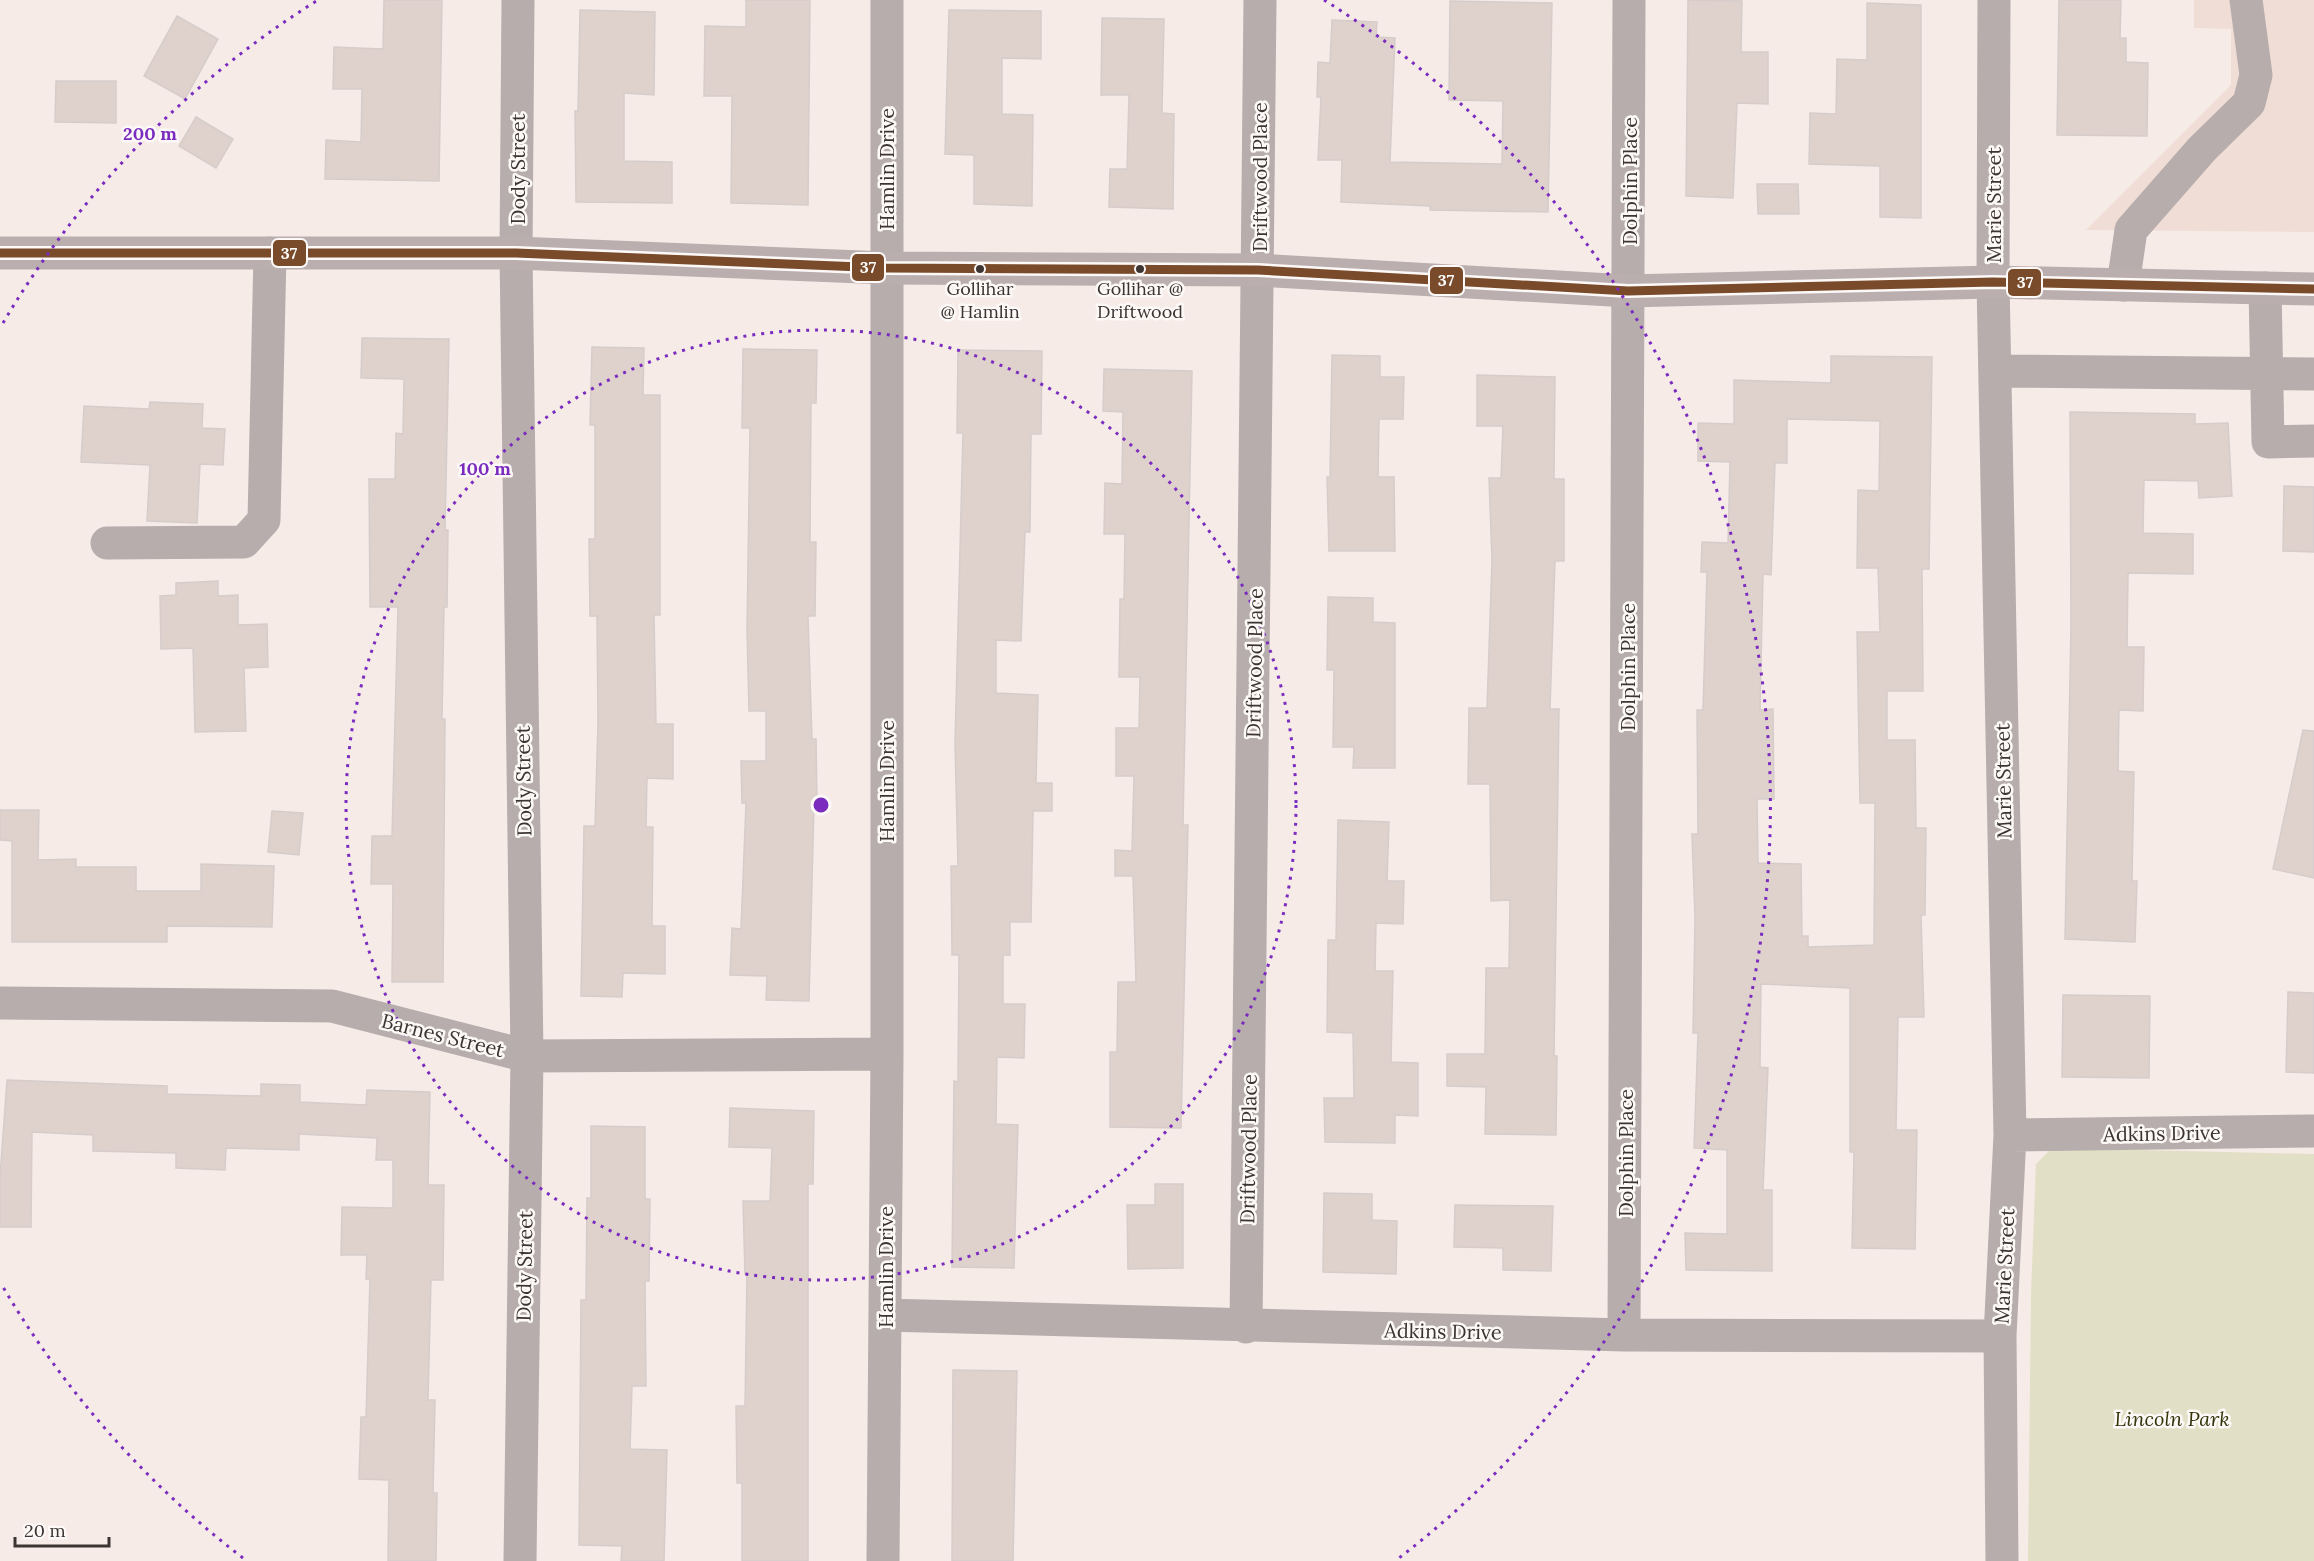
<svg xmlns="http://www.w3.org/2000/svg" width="2314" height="1561" viewBox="0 0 2314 1561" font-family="Lora,serif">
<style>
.built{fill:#f0ddd6}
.green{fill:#e1dfc5}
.building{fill:#dfd1cc;stroke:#d6cdca;stroke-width:1.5;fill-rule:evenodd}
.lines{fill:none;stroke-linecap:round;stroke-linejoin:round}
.minor{stroke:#b6adac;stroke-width:33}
.major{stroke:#baafae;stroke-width:33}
.bus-1-casing{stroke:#fdf9f8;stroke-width:14}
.bus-1{stroke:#7a4b2a;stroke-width:9}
.ring{fill:none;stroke:#7b2cbf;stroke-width:3;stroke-dasharray:3 6}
.bus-dot{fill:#3c3431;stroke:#fdf9f8;stroke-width:2}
.labels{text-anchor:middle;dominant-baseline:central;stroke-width:5;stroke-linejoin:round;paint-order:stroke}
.bus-label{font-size:18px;fill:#3c3431;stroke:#fdf9f8}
.street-label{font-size:20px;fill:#3c3431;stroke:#fdf9f8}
.park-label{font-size:20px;font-style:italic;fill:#323509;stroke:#fdf9f8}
.centre{fill:#7b2cbf;stroke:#fdf9f8;stroke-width:3}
.ring-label{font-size:18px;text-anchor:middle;font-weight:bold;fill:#7b2cbf;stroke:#fdf9f8;stroke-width:5;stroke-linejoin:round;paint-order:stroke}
.line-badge{stroke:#fdf9f8;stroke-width:2}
.badge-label{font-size:16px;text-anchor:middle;font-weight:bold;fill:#fff}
</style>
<rect width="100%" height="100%" fill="#f6ebe7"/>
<path class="built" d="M2194 0H2314V232L2086 230 2231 85V29L2194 28Z"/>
<path class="green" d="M2052 1148 2314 1154V1561H2028L2031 1294 2036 1164Z"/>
<path class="building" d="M384 0H442L439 181 325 179 326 140 361 142 362 89H333L334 47 383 49Z
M746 0H810L808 205 731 203 732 96H704L705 26 746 27Z
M1688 0 1742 1 1741 52H1768V104L1737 103 1733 198 1686 196Z
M2059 0H2121L2120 38H2126V62L2148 63 2147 136 2057 135Z
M1450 1 1552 3 1548 212 1430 210V206L1341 202 1342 160H1318L1321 97H1317L1318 62 1330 63 1332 20 1377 22 1376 37 1395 38 1390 162 1502 164 1503 101 1449 100Z
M1867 3 1921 5V218L1880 217V166L1809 164 1810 113 1836 114 1837 59 1867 60Z
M580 10 655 12 654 95 624 93V161L672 162V203L576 202 575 111H578Z
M949 10 1041 11V59L1002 58V114L1033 115 1032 206 974 204V155L945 154Z
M177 16 218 39 185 99 144 76Z
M1102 18 1164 19 1162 113 1174 114 1173 209 1109 207 1110 169H1127L1129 95H1101Z
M56 81H116V123L55 122Z
M196 117 233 139 216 168 179 146Z
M1757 184H1798L1799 214H1758Z
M362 338 449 339 445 530H448L447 607H444L442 719H445L443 982H392L393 884H371L372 836H392L398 607H370L369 479H395L396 433 403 434 404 379 361 378Z
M592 347 644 348 643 395H660V615H654L656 724H673V779L647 778 646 827H653L652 926H665V974L623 973 622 997 581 996 584 826H595L598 723 597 616H590L589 539H595V425H590Z
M743 349 817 350 816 403H811L810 542H816L815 616H808L812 739H816L817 803H814L809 1001 766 1000 767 976 730 975 732 928 741 929 746 803H742L741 761H766V711H749L747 630 750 428H742Z
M958 350 1042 351 1041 434H1031L1030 532H1025L1021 641 996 640V693L1038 695 1036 783H1052V811H1033L1031 922H1010V955H1003V1004H1025L1024 1058 997 1057 996 1124 1018 1125 1014 1268 952 1267 954 1081 958 1082 959 955H952L951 866H958L955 743 963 433H957Z
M1332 355 1380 356V377H1404L1403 419H1379L1378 477H1394L1395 551H1329L1327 477H1330Z
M1831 356 1932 357 1929 569H1922L1923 691H1887V740H1915L1916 828H1926L1925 915H1921L1924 1017H1898L1896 1130H1917L1915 1249 1852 1248 1854 1152H1850V988L1761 984 1760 1067 1768 1068 1763 1190H1772V1271L1686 1270 1685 1233 1727 1234V1150L1694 1148 1698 1033H1693L1695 918 1692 834H1698L1697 710H1703L1707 572H1701L1702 542 1728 543 1730 462 1698 461V423L1734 424V380L1831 383ZM1787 419 1880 421 1879 491 1858 490 1857 568H1878L1880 632H1857L1860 803H1875L1874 945 1808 947V936H1802L1801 864 1758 863 1757 799H1774L1773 709 1760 710 1763 574 1771 575 1775 463H1787Z
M1104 369 1192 371 1183 825H1188L1181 1128 1110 1127V1052H1117L1118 982H1136L1133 876H1115V850L1132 851 1134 776H1116V728H1139L1140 677H1119L1120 599H1124L1125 534H1104L1105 483 1122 484 1123 412 1103 411Z
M1477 375 1555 377 1554 479H1564V561H1555L1550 709H1559L1554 1056H1557L1556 1135 1485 1134 1486 1087 1447 1086V1054H1485L1486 968H1509L1510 900 1491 901 1490 784H1468L1469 708H1487L1492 560 1489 478H1501L1503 426H1477Z
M150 402 203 404 202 428 225 429 223 465 200 464 197 523 147 521 150 465 81 462 84 406 149 409Z
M2070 412 2195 414V424L2228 423 2232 496 2199 498 2198 481 2144 480 2143 533 2193 534V574L2128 573 2127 647H2144L2143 711 2119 710 2118 771 2134 772 2132 881H2137L2135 942 2065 939 2071 625Z
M2284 486 2314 487V552L2283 551Z
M218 581V596L238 595V625L267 624 268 667 244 668 246 731 195 732 193 648 161 649 160 596 176 595V583Z
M1328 597 1373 598V622L1395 623V768H1353L1354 747H1333L1334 670H1327Z
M2303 730 2314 731V878L2273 869Z
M0 810H39L38 860 76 859V867H136V891H201V864L274 866 272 927 167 926V942H12V841L0 840Z
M272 811 303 813 299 855 268 852Z
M1338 820 1389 822 1387 881H1404L1403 924 1376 923 1375 971H1393L1391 1062 1418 1063V1116L1395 1115V1143L1325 1142 1324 1098H1354L1353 1033 1327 1032 1328 940H1336Z
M2288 992 2314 993V1073L2286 1072Z
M2063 995 2150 996 2149 1078 2062 1077Z
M7 1080 167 1086V1094L261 1096V1084L300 1085V1102L366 1105 367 1090 430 1092 428 1185H444L443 1280H431L428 1400H435L433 1493H437L436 1561H388L389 1480 359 1479 361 1417H366L370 1279H366L367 1255H341L342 1207 393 1208V1160H376L377 1138 299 1134V1150L226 1148 225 1170 176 1168V1153L93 1151V1135L32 1132 31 1227H0V1177Z
M730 1108 814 1111 813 1184H808V1561H742V1483H737L736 1406H745L747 1274H745L743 1201H770L772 1148 729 1147Z
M591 1126 645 1127V1199H650L649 1281H645L646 1386H632L630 1449 667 1450 664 1561H621L622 1546 579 1545 581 1300H586L587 1198H591Z
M1155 1184H1183V1268L1128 1269 1127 1205H1155Z
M1324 1193 1372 1194V1220L1397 1221 1396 1274 1323 1272Z
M1455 1205 1553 1206 1551 1271 1503 1270V1248L1454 1247Z
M953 1370 1017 1371 1013 1561H952Z"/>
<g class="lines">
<path class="minor" d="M518 0 516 253 527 1056 520 1561
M1994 0 1993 282 2010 1135 2000 1336 2002 1561
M2123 285 2131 230 2202 149 2249 103 2256 75 2246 0
M2265 288 2268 442 2314 441
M1995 371 2314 374
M107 543 244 542 264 520 270 253
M0 1003 332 1006 527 1056 887 1054
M2010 1135 2314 1131
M885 1315 1624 1335 2000 1336
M1246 1327 1260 0
M1624 1335 1629 0
M883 1561 887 1054V0"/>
<path class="major" d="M0 253H516L886 268 1258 270 1628 291 1993 282 2314 289"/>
<defs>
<path id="bus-1" d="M0 253H516L886 268 1258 270 1628 291 1993 282 2314 289"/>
</defs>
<use href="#bus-1" class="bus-1-casing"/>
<use href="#bus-1" class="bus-1"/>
</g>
<g class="ring">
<circle cx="821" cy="805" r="475"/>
<path d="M243 1558A949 949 0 0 1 3 1287M3 323A949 949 0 0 1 318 0M1324 0A949 949 0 0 1 1399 1558"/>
</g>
<g class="bus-dot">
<circle cx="980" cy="269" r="5"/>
<circle cx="1140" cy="269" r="5"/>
</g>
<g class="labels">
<g class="bus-label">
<text x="980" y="288">Gollihar<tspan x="980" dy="23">@ Hamlin</tspan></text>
<text x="1140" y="288">Gollihar @<tspan x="1140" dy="23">Driftwood</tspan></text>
</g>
<g class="street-label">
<text transform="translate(517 169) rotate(-90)">Dody Street</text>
<text transform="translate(886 169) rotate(-90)">Hamlin Drive</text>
<text transform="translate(1259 177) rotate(-90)">Driftwood Place</text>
<text transform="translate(1629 181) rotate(-90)">Dolphin Place</text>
<text transform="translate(1993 205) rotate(-90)">Marie Street</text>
<text transform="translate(1254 663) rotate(-89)">Driftwood Place</text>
<text transform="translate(1627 667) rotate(-90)">Dolphin Place</text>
<text transform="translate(523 781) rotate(-91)">Dody Street</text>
<text transform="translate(886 781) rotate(-90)">Hamlin Drive</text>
<text transform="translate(2003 781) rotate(-91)">Marie Street</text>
<text transform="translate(443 1035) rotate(14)">Barnes Street</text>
<text transform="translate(2162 1133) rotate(-1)">Adkins Drive</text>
<text transform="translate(1248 1149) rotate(-89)">Driftwood Place</text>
<text transform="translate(1625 1153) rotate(-90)">Dolphin Place</text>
<text transform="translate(524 1266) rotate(-89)">Dody Street</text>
<text transform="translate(2004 1266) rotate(-87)">Marie Street</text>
<text transform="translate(885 1267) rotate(-90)">Hamlin Drive</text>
<text transform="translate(1443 1331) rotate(1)">Adkins Drive</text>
</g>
<g class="park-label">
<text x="2172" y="1418">Lincoln Park</text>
</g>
</g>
<circle cx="821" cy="805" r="9" class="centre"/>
<g class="ring-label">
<text x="150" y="140">200 m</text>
<text x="485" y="475">100 m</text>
</g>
<g class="line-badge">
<rect x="272" y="239" width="35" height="28" rx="6" fill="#7a4b2a"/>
<rect x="851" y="253" width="34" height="29" rx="6" fill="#7a4b2a"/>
<rect x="1429" y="266" width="35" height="29" rx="6" fill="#7a4b2a"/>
<rect x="2007" y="268" width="35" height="29" rx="6" fill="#7a4b2a"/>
</g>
<g class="badge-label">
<text x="289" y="259">37</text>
<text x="868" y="273">37</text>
<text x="1446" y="286">37</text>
<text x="2025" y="288">37</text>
</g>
<path d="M15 1537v9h94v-9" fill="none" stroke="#3c3431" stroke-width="3"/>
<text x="24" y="1537" font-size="18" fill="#3c3431" stroke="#fdf9f8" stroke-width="4.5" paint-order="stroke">20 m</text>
</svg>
